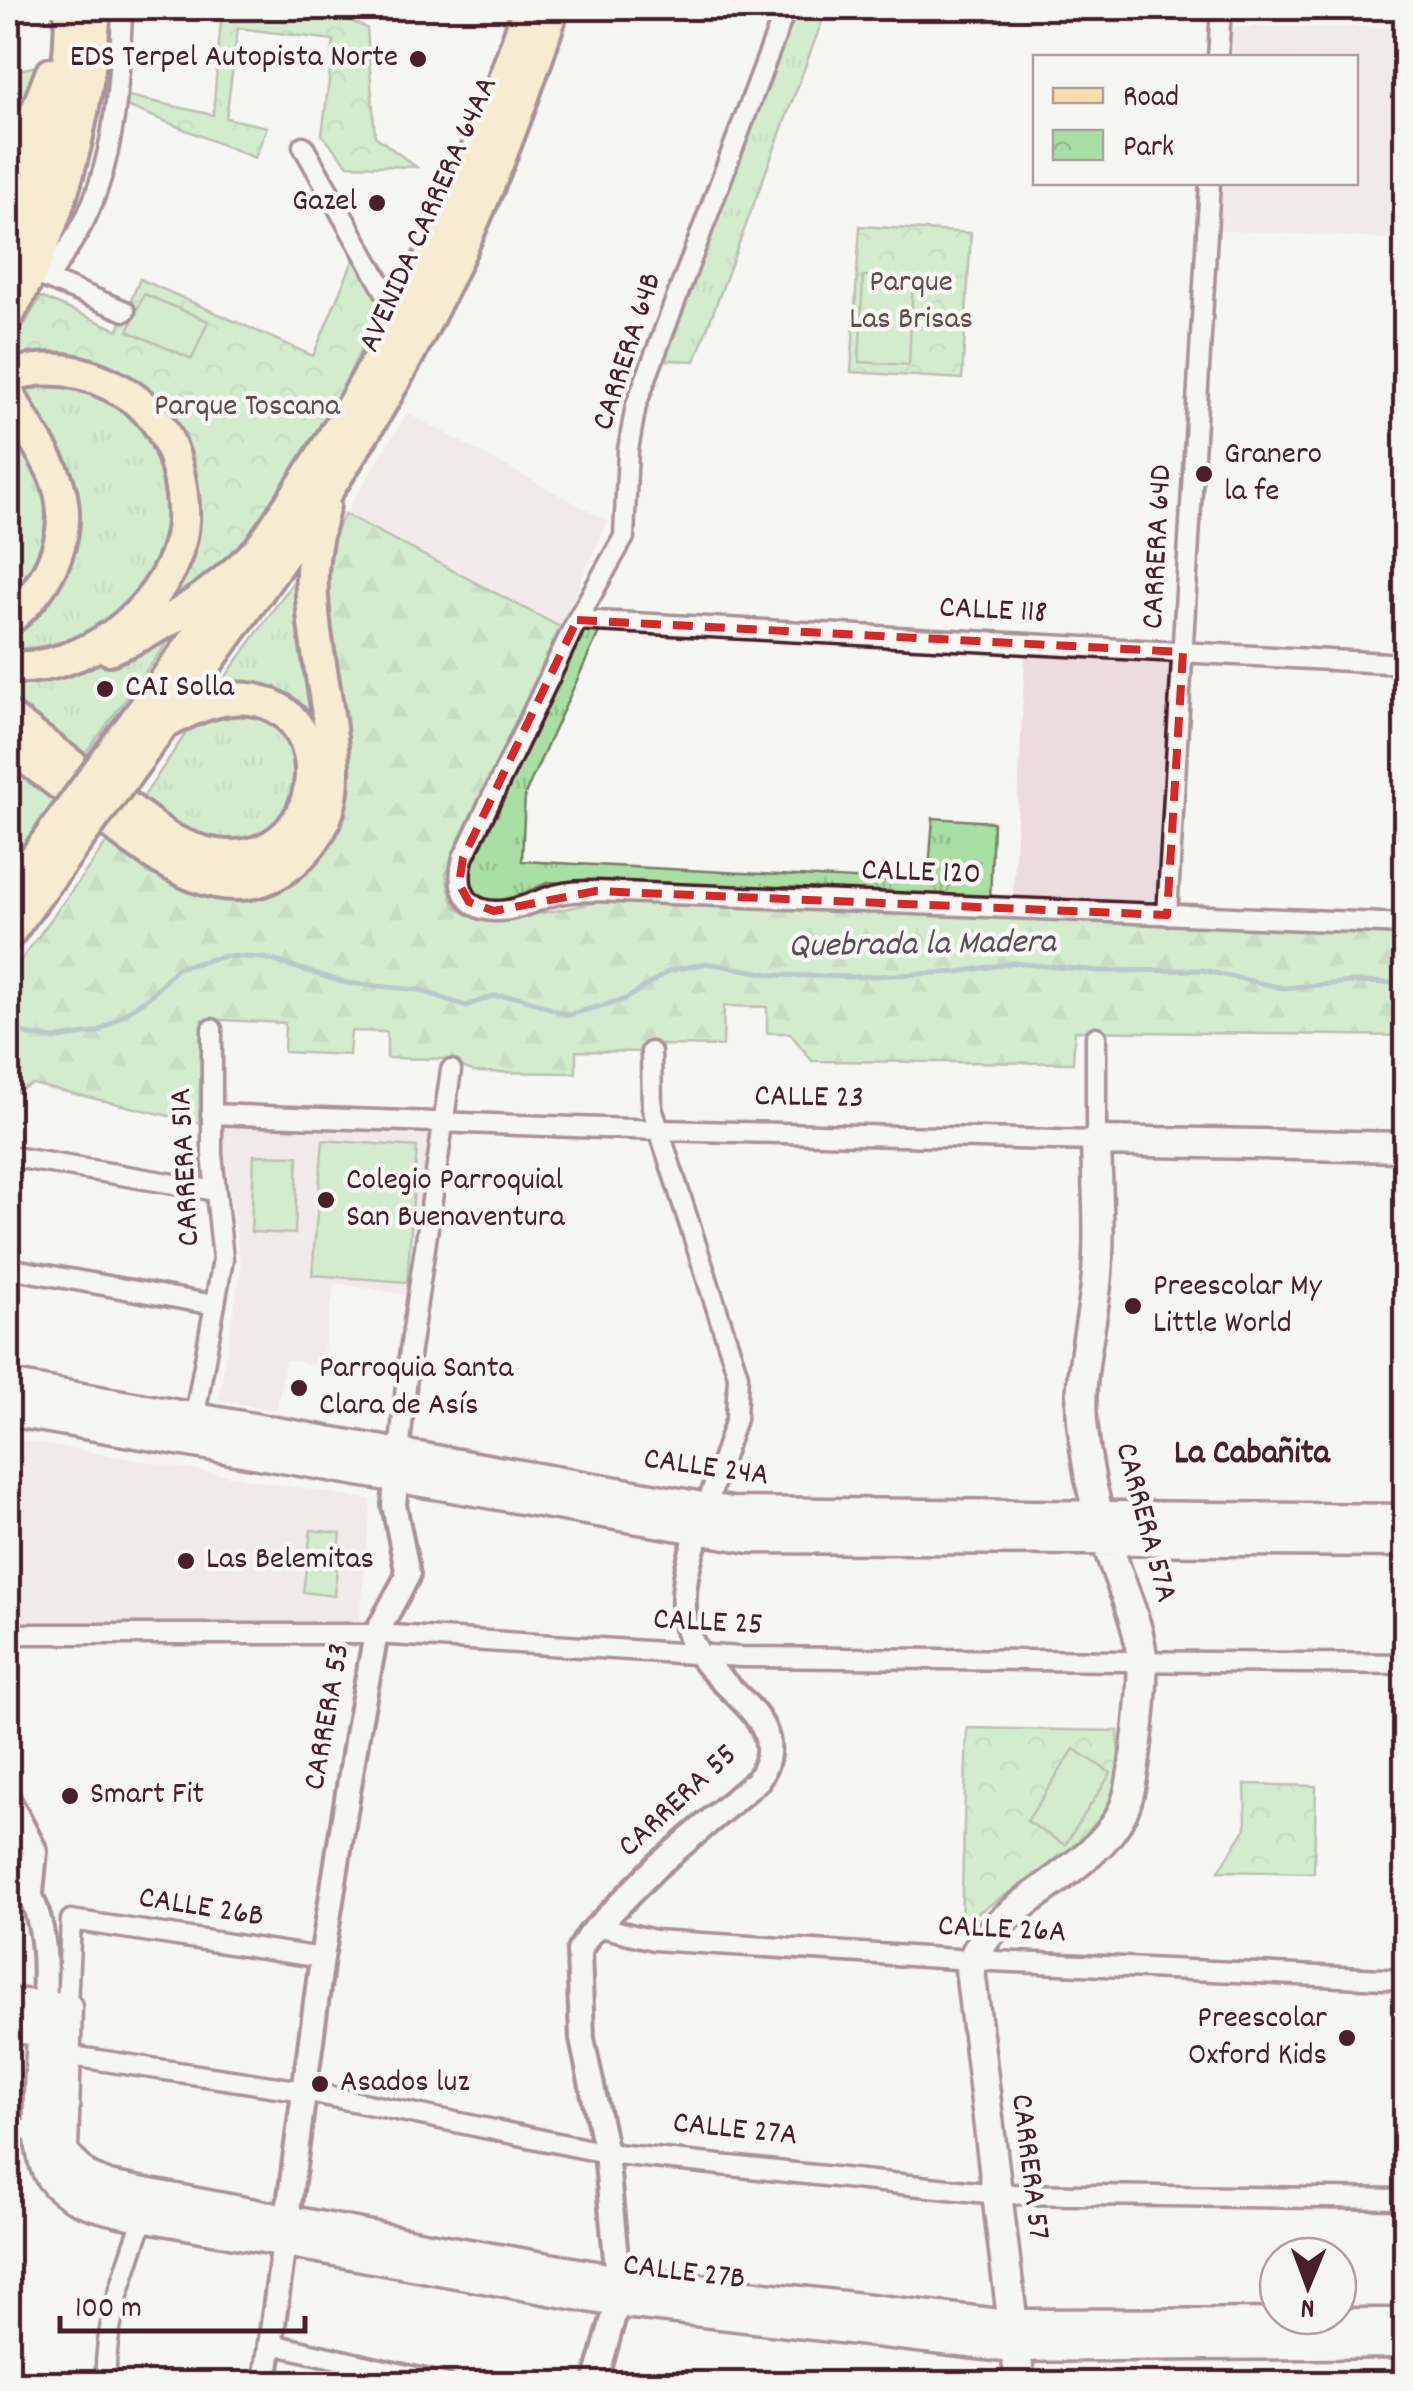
<svg xmlns="http://www.w3.org/2000/svg" width="1413" height="2391" viewBox="0 0 1413 2391" font-family="Dekko,sans-serif">
<style>
.built{fill:#ecdce0}
.grass{fill:url(#grass-tufts);stroke:#797f67;stroke-width:2.5}
.forest{fill:url(#forest-firs);stroke:#797f67;stroke-width:2.5}
.park{fill:url(#park-crowns);stroke:#797f67;stroke-width:2.5}
.pitch{fill:#a8dfa3;stroke:#797f67;stroke-width:2.5}
.lines{fill:none;stroke-linecap:round;stroke-linejoin:round}
.stream{stroke:#728f9e;stroke-width:5}
.minor-casing{stroke:#4a1f2b;stroke-width:25}
.tertiary-casing{stroke:#4a1f2b;stroke-width:30}
.secondary-casing{stroke:#4a1f2b;stroke-width:35}
.primary-casing{stroke:#4a1f2b;stroke-width:38}
.trunk-casing{stroke:#4a1f2b;stroke-width:38}
.minor{stroke:#f6f6f2;stroke-width:18}
.tertiary{stroke:#f6f6f2;stroke-width:22}
.secondary{stroke:#f6f6f2;stroke-width:28}
.primary{stroke:#f9deab;stroke-width:30}
.trunk{stroke:#f9deab;stroke-width:30}
.primary-bridge-casing{stroke:#4a1f2b;stroke-width:38;stroke-linecap:butt}
.primary-bridge{stroke:#f9deab;stroke-width:30}
.marked{fill:none;stroke:#d62828;stroke-width:8;stroke-dasharray:20 12;stroke-linejoin:round}
.poi-dot{fill:#4a1f2b;stroke:#f6f6f2;stroke-width:4}
.labels{text-anchor:middle;dominant-baseline:central;stroke-width:9;stroke-linejoin:round;paint-order:stroke}
.poi-label{font-size:32px;fill:#4a1f2b;stroke:#f6f6f2;text-anchor:start}
.street-label{font-size:32px;fill:#4a1f2b;stroke:#f6f6f2}
.park-label{font-size:32px;fill:#624f49;stroke:#f6f6f2}
.water-label{font-size:35px;font-style:italic;fill:#5a4e5b;stroke:#f6f6f2}
.neighbourhood-label{font-size:35px;font-weight:bold;fill:#4a1f2b;stroke:#f6f6f2}
</style>
<defs>
<pattern id="grass-tufts" width="24" height="20" patternUnits="userSpaceOnUse" patternTransform="scale(2.5)"><rect width="24" height="20" fill="#a8dfa3"/><path d="M3 7l-1-3M5 7V3M7 7l1-3M15 17l-1-3M17 17v-4M19 17l1-3" fill="none" stroke="#92bf8c"/></pattern>
<pattern id="forest-firs" width="22" height="20" patternUnits="userSpaceOnUse" patternTransform="scale(2.5)"><rect width="22" height="20" fill="#a8dfa3"/><path d="M5 1l3.5 6h-7zM16 11l3.5 6h-7z" fill="#92bf8c"/></pattern>
<pattern id="park-crowns" width="20" height="18" patternUnits="userSpaceOnUse" patternTransform="scale(2.5)"><rect width="20" height="18" fill="#a8dfa3"/><path d="M2 6a3 3 0 1 1 6 0M12 15a3 3 0 1 1 6 0" fill="none" stroke="#92bf8c"/></pattern>
</defs>
<rect width="100%" height="100%" fill="#f6f6f2"/>
<filter id="ink" filterUnits="userSpaceOnUse"><feTurbulence type="fractalNoise" baseFrequency=".01" numOctaves="2"/><feDisplacementMap in="SourceGraphic" scale="20" xChannelSelector="R" yChannelSelector="G"/><feConvolveMatrix kernelMatrix="1 2 1 2 8 2 1 2 1" color-interpolation-filters="sRGB"/></filter>
<g filter="url(#ink)">
<path class="built" d="M1228 27H1405V240L1215 230 1218 183 1356 182V58L1226 57Z
M407 413 608 521 560 627 345 514Z
M1025 656 1170 664 1158 906 1013 899Z
M221 1122 433 1131 405 1295 335 1283 321 1366 285 1360 277 1410 218 1400 241 1270Z
M8 1438 371 1500 359 1629 8 1623Z"/>
<path class="grass" d="M795 8H827L695 361 665 360Z
M42 65 8 151V77L19 70Z
M28 384C64 384 109 389 136 415 174 451 184 519 160 565 154 575 144 585 136 595 130 602 124 613 117 619 88 642 42 647 8 650V631L50 556 8 608V393Z
M301 571 324 774 262 689 249 686 217 689Z
M582 630 599 632 525 794 522 861 928 883 933 818 993 822 990 901 549 882C523 893 486 916 466 884L471 863Z
M169 640 80 761 8 707V673L53 672Z
M240 714C257 719 276 721 290 734 307 750 299 794 289 814 281 831 256 844 237 844 196 844 172 826 138 805L186 733 205 719Z
M8 758 56 800 8 865Z"/>
<path class="forest" d="M345 514 560 627 446 874C448 883 449 896 454 904 475 936 571 905 606 901L1405 933V1036L1075 1031 1073 1063 812 1061 790 1033H767V1007L724 1006 723 1046 662 1045 645 1052 576 1051V1073L475 1072 443 1059 387 1058V1032L351 1031 349 1055 284 1052 285 1023 202 1019 199 1123 32 1084 8 1095V978L108 841 148 873 208 898H253L285 883 346 765 326 567 331 539Z"/>
<path class="park" d="M222 8H322L367 28 375 136 416 167 348 165 322 135 334 40 238 28 226 118 267 127 255 158 122 104 124 95 213 115Z
M860 226 971 233 962 379 851 372Z
M357 251 383 303 317 441 271 508 239 547 148 621 161 602 179 438 158 397 97 364 8 366V351L41 297 118 330 140 279 313 356Z
M967 1728 1118 1731C1118 1753 1123 1780 1113 1801 1091 1846 1003 1895 961 1924Z
M1245 1784 1316 1786 1314 1873 1219 1871 1246 1828Z"/>
<path class="pitch" d="M863 276 913 278 909 365 859 362Z
M144 294 208 321 192 359 128 331Z
M323 1140 417 1147 407 1282 312 1275Z
M254 1155 298 1156 295 1234 251 1232Z
M311 1530 341 1533 334 1596 303 1592Z
M1074 1749 1111 1773 1065 1845 1027 1821Z"/>
<g class="lines">
<path class="stream" d="M8 1026 25 1034 53 1039 98 1032 149 997 177 968 225 956 265 958 346 983 419 990 466 1006 493 996 520 997 568 1015 626 999 669 971 707 963 775 975 853 977 959 972 1013 963 1100 971 1202 970 1283 988 1353 982 1406 983"/>
<defs>
<path id="minor" d="M786 8 636 405 628 450 624 537 577 620 463 858C454 894 470 916 509 910 525 907 540 899 555 895 569 891 582 891 596 891L1406 924
M1218 58 1221 8
M303 146 400 318
M40 276 125 311
M48 279C61 258 78 236 88 213 116 151 120 74 122 8
M577 620 1406 664
M1167 915 1210 182
M651 1052 652 1108 738 1375 736 1419 706 1508
M211 1114 659 1130 1096 1141V1037
M8 1156 216 1191
M8 1268 215 1305
M193 1426 223 1259 212 1154V1029
M399 1454 409 1357 451 1070
M8 1634H376L741 1657 1406 1664
M597 1926 654 1940 972 1960 1406 1980
M67 2007 71 1920 322 1958
M65 2055 304 2091 606 2153 996 2194 1406 2199
M8 2128 39 2132
M272 2344 446 2384
M106 2384C103 2325 126 2271 144 2216"/>
<path id="tertiary" d="M8 1799 35 1851 31 1893
M8 1849C42 1913 47 1932 44 2005
M265 2384 322 1958 358 1729 376 1634 408 1575 394 1505 398 1461
M595 2384 614 2315 618 2280 606 2153 582 2039 579 1951 589 1935 657 1866 758 1780C798 1718 711 1690 690 1638 675 1599 690 1553 704 1516"/>
<path id="secondary" d="M8 1385 731 1512 1406 1519
M8 1411 750 1538 1406 1542
M8 2003 67 2007 63 2153 87 2177 108 2186 423 2246 618 2280 1000 2324 1406 2323
M44 2005C43 2045 29 2149 51 2178 67 2200 95 2206 120 2212L616 2302 1004 2347 1406 2343
M8 2028 61 2032
M1020 2384 970 1969C983 1905 1106 1872 1127 1800 1135 1774 1146 1674 1141 1649 1136 1617 1121 1585 1111 1555 1096 1513 1086 1466 1082 1421 1078 1376 1091 1330 1096 1285 1101 1238 1097 1189 1096 1141L1406 1147"/>
<path id="primary" d="M8 717 166 837C328 923 361 688 231 699 207 701 187 712 166 722
M8 744C38 767 68 790 98 813 151 854 227 918 293 862 322 837 334 808 333 769 332 703 309 638 312 572 313 550 318 527 324 505
M118 744C191 645 266 546 331 441 415 305 479 158 529 8
M137 760C230 629 331 499 407 357 467 246 515 128 553 8
M8 896 58 826
M8 934 77 840"/>
<path id="trunk" d="M8 172 29 131 51 74
M8 269C34 184 76 99 70 8
M8 315C63 221 88 116 95 8
M8 376C43 365 78 368 111 385 150 404 169 431 178 472 183 494 186 518 180 541 162 614 83 672 8 667
M8 391C20 420 41 445 54 474 78 529 51 585 8 620
M109 649C167 626 212 596 256 553"/>
</defs>
<use href="#minor" class="minor-casing"/>
<use href="#tertiary" class="tertiary-casing"/>
<use href="#secondary" class="secondary-casing"/>
<use href="#primary" class="primary-casing"/>
<use href="#trunk" class="trunk-casing"/>
<use href="#minor" class="minor"/>
<use href="#tertiary" class="tertiary"/>
<use href="#secondary" class="secondary"/>
<use href="#primary" class="primary"/>
<use href="#trunk" class="trunk"/>
<defs>
<path id="primary-bridge" d="M58 826 118 744
M77 840 137 760"/>
</defs>
<use href="#primary-bridge" class="primary-bridge-casing"/>
<use href="#primary-bridge" class="primary-bridge"/>
</g>
</g>
<path d="M0 0H1413V2391H0ZM577 620 1183 652 1167 915 596 891 494 911 469 902 459 884 463 858Z" fill="#f6f6f2" fill-opacity=".55" fill-rule="evenodd"/>
<path class="marked" d="M577 620 1183 652 1167 915 596 891 494 911 469 902 459 884 463 858Z"/>
<g class="poi-dot">
<circle cx="418" cy="59" r="10"/>
<circle cx="377" cy="203" r="10"/>
<circle cx="1204" cy="474" r="10"/>
<circle cx="105" cy="689" r="10"/>
<circle cx="326" cy="1200" r="10"/>
<circle cx="1133" cy="1306" r="10"/>
<circle cx="299" cy="1388" r="10"/>
<circle cx="186" cy="1561" r="10"/>
<circle cx="70" cy="1796" r="10"/>
<circle cx="1347" cy="2038" r="10"/>
<circle cx="320" cy="2084" r="10"/>
</g>
<g class="labels">
<g class="poi-label">
<text x="398" y="59" text-anchor="end">EDS Terpel Autopista Norte</text>
<text x="357" y="203" text-anchor="end">Gazel</text>
<text x="1224" y="456">Granero<tspan x="1224" dy="37">la fe</tspan></text>
<text x="125" y="689">CAI Solla</text>
<text x="346" y="1182">Colegio Parroquial<tspan x="346" dy="37">San Buenaventura</tspan></text>
<text x="1153" y="1288">Preescolar My<tspan x="1153" dy="37">Little World</tspan></text>
<text x="319" y="1370">Parroquia Santa<tspan x="319" dy="37">Clara de Asís</tspan></text>
<text x="206" y="1561">Las Belemitas</text>
<text x="90" y="1796">Smart Fit</text>
<text x="1327" y="2020" text-anchor="end">Preescolar<tspan x="1327" dy="37">Oxford Kids</tspan></text>
<text x="340" y="2084">Asados luz</text>
</g>
<g class="street-label">
<text transform="translate(430 215) rotate(-66)">AVENIDA CARRERA 64AA</text>
<text transform="translate(629 352) rotate(-72)">CARRERA 64B</text>
<text transform="translate(1159 547) rotate(-87)">CARRERA 64D</text>
<text transform="translate(993 612) rotate(3)">CALLE 118</text>
<text transform="translate(921 874) rotate(2)">CALLE 120</text>
<text transform="translate(809 1099) rotate(1)">CALLE 23</text>
<text transform="translate(187 1167) rotate(-93)">CARRERA 51A</text>
<text transform="translate(706 1469) rotate(8)">CALLE 24A</text>
<text transform="translate(1144 1523) rotate(75)">CARRERA 57A</text>
<text transform="translate(708 1624) rotate(3)">CALLE 25</text>
<text transform="translate(329 1717) rotate(-80)">CARRERA 53</text>
<text transform="translate(679 1802) rotate(-43)">CARRERA 55</text>
<text transform="translate(201 1909) rotate(9)">CALLE 26B</text>
<text transform="translate(1002 1931) rotate(3)">CALLE 26A</text>
<text transform="translate(735 2131) rotate(6)">CALLE 27A</text>
<text transform="translate(1028 2167) rotate(83)">CARRERA 57</text>
<text transform="translate(684 2274) rotate(7)">CALLE 27B</text>
</g>
<g class="park-label">
<text x="911" y="284">Parque<tspan x="911" dy="37">Las Brisas</tspan></text>
<text x="247" y="408">Parque Toscana</text>
</g>
<g class="water-label">
<text transform="translate(922 946) rotate(-1)">Quebrada la Madera</text>
</g>
<g class="neighbourhood-label">
<text x="1252" y="1455">La Cabañita</text>
</g>
</g>
<rect width="1413" height="2391" fill="none" stroke="#f6f6f2" stroke-width="40"/>
<rect x="20" y="20" width="1373" height="2351" fill="none" stroke="#4a1f2b" stroke-width="4" filter="url(#ink)"/>
<rect x="1033" y="55" width="325" height="130" fill="#f6f6f2" stroke="#b1a0a2" stroke-width="2.5"/>
<rect x="1053" y="88" width="50" height="15" fill="#f9deab" stroke="#b1a0a2" stroke-width="2.5"/>
<text x="1123" y="105" font-size="30" fill="#4a1f2b">Road</text>
<rect x="1053" y="130" width="50" height="30" fill="url(#park-crowns)" stroke="#b1a0a2" stroke-width="2.5"/>
<text x="1123" y="155" font-size="30" fill="#4a1f2b">Park</text>
<g transform="translate(1308 2286) rotate(181)"><circle r="48" fill="#f6f6f2" stroke="#b1a0a2" stroke-width="2.5"/>
<path d="M0-8L18 38L0 25L-18 38Z" fill="#4a1f2b"/>
<text y="-15" font-size="28" font-weight="bold" text-anchor="middle" fill="#4a1f2b">N</text>
</g>
<path d="M60 2316v15h245v-15" fill="none" stroke="#4a1f2b" stroke-width="5"/>
<text x="75" y="2316" font-size="30" fill="#4a1f2b" stroke="#f6f6f2" stroke-width="8" paint-order="stroke">100 m</text>
</svg>
